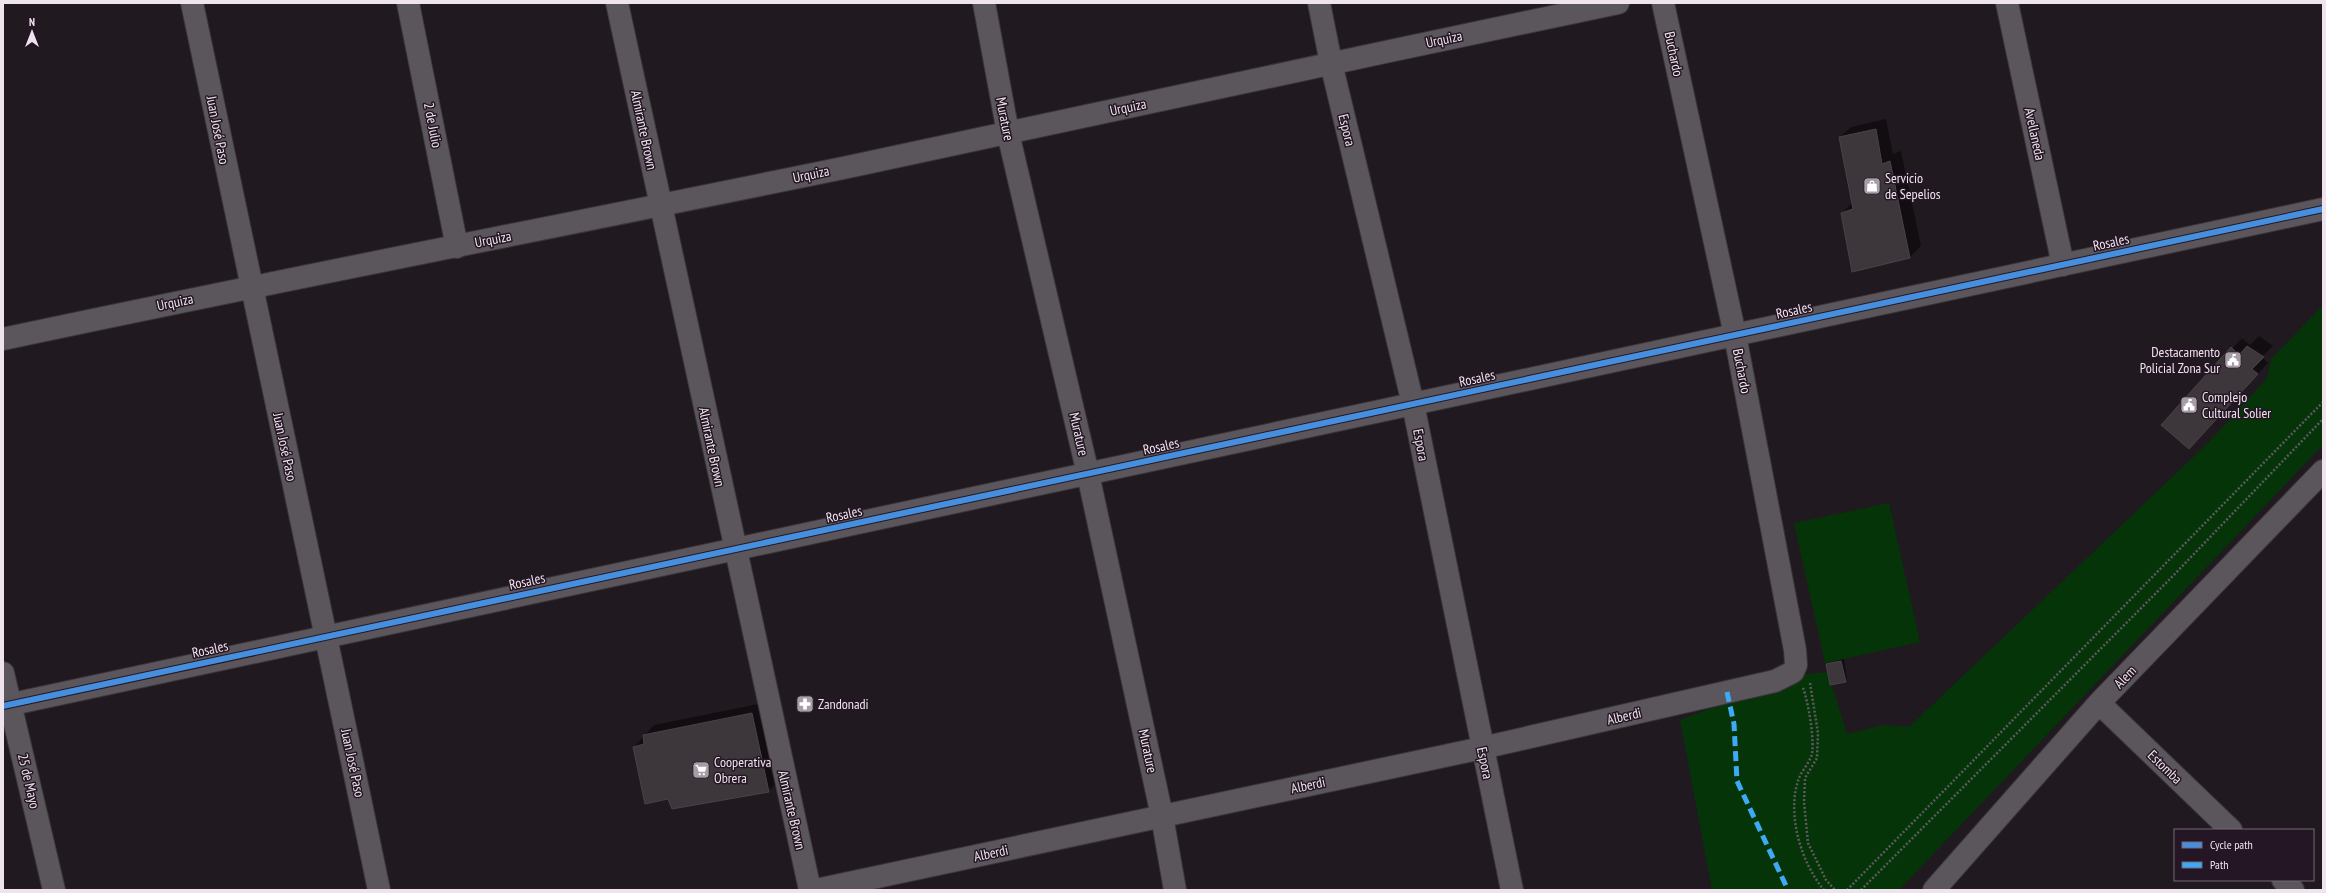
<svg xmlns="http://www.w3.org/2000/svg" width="2326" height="893" viewBox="0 0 2326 893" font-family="'PT Sans Narrow',sans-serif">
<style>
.green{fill:#043408}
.shadow{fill:#0007}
.building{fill:#3d373c;stroke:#494349}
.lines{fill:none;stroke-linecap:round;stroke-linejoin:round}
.minor-casing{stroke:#3b353b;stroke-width:24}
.path{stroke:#5f5a5f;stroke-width:2.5;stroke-dasharray:2 2;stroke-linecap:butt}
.minor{stroke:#5b565b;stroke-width:22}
.quiet{stroke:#3fa9f5;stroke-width:5;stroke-dasharray:10 5;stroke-linecap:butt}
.cycleway-casing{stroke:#241624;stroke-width:8}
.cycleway{stroke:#468fdf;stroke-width:6}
.labels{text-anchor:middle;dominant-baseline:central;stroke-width:3;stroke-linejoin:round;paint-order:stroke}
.street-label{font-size:14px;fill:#efe4ee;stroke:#241624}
.poi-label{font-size:14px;fill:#efe4ee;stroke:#241624;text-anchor:start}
</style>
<rect width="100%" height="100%" fill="#201a20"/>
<path class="green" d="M2323 305V445L1899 890H1712L1680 720 1797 675 1828 672 1847 734 1883 725 1909 727 2208 443 2267 378 2271 359Z
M1889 503 1920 642 1825 663 1794 523Z"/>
<path class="shadow" d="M1886 119 1893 154 1901 151 1921 246 1910 257 1853 271 1842 213 1853 202 1840 137 1851 127Z
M2259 336 2273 346 2262 357 2268 363 2200 437 2162 425 2242 338 2250 345Z
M1844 659 1847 679 1845 681 1827 664Z
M763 703 779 781 768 791 669 798 634 747 654 725Z"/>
<path class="building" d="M1876 129 1882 164 1890 161 1910 258 1852 272 1841 213 1853 209 1839 137Z
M2247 346 2264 357 2252 369 2258 374 2189 449 2161 425 2231 347 2239 355Z
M1841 661 1846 682 1830 685 1826 664Z
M752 713 769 792 672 809 668 799 645 804 633 747 644 744 643 735Z"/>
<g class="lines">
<defs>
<path id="minor" d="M192 3C252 299 318 594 379 890
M408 3 457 247
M617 3 810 890
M984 3 1008 133 1088 474 1162 816 1175 890
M1319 3 1331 63 1413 404 1512 890
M2007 3 2063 265
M3 339C284 279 566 225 848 167 1105 113 1361 56 1618 3
M3 673 54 890
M2099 703 2231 830
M3 706 2323 209
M2283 880 2293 890
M816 890 1482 748 1775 681 1793 672 1796 665 1795 650 1735 335 1663 3
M1934 890 2099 703 2323 471"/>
</defs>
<use href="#minor" class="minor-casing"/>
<path class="path" d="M1810 683 1818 733 1817 758 1805 778 1804 802 1808 843 1826 880 1835 890
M1803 688C1808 700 1816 746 1811 757 1808 764 1802 771 1799 778 1786 813 1801 863 1824 890
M1847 890 2323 402
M1861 890 2170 579 2323 419"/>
<use href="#minor" class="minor"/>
<path class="quiet" d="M1727 692 1734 724 1737 781 1788 890"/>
<defs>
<path id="cycleway" d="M3 706 2323 209"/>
</defs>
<use href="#cycleway" class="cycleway-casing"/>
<use href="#cycleway" class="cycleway"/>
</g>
<defs>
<symbol id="shop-square" viewBox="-11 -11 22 22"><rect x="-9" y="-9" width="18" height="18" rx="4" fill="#a79da6" stroke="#241624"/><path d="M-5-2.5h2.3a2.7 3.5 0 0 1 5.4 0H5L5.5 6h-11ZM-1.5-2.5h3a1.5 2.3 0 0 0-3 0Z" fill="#fff"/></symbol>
<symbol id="civic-square" viewBox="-11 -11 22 22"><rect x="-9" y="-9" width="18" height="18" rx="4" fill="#a79da6" stroke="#241624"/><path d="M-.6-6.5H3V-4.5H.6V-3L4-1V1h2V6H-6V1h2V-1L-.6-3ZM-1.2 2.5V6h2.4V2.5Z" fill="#fff"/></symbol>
<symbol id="pharmacy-square" viewBox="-11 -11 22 22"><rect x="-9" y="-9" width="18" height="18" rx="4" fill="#a79da6" stroke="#241624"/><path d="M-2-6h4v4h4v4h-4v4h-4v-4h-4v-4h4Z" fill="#fff"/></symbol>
<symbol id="supermarket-square" viewBox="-11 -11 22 22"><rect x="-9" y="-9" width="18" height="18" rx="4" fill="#a79da6" stroke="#241624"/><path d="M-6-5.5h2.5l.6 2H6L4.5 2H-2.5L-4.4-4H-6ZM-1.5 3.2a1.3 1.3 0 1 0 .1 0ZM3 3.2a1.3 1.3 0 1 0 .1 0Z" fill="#fff"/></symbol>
</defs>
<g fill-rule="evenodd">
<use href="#shop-square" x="1862" y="176" width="20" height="20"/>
<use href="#civic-square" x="2223" y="350" width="20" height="20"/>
<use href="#civic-square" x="2179" y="395" width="20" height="20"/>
<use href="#pharmacy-square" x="795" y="694" width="20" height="20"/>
<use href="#supermarket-square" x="691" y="760" width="20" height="20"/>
</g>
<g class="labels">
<g class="street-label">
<text transform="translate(1444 39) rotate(-12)">Urquiza</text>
<text transform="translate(1674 54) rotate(78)">Buchardo</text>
<text transform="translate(1128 107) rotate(-12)">Urquiza</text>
<text transform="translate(1005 119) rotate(79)">Murature</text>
<text transform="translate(433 125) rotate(79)">2 de Julio</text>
<text transform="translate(218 130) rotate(79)">Juan José Paso</text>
<text transform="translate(644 130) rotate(78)">Almirante Brown</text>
<text transform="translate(1347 130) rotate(76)">Espora</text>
<text transform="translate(2035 134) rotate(78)">Avellaneda</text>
<text transform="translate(811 174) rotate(-12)">Urquiza</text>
<text transform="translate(493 239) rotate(-11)">Urquiza</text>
<text transform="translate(2111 242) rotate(-12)">Rosales</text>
<text transform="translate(175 302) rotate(-12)">Urquiza</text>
<text transform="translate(1794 310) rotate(-12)">Rosales</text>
<text transform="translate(1742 371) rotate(79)">Buchardo</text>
<text transform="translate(1477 378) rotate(-12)">Rosales</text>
<text transform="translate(1079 434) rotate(77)">Murature</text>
<text transform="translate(1421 445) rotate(79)">Espora</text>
<text transform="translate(1161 446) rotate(-12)">Rosales</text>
<text transform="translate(285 447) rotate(78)">Juan José Paso</text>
<text transform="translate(712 447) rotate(78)">Almirante Brown</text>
<text transform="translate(844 514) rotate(-12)">Rosales</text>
<text transform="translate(527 581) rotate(-12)">Rosales</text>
<text transform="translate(210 649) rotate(-12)">Rosales</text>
<text transform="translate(2125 677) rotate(-46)">Alem</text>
<text transform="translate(1624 716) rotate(-13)">Alberdi</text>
<text transform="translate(1148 751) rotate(78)">Murature</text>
<text transform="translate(353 763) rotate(78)">Juan José Paso</text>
<text transform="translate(1485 763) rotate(78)">Espora</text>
<text transform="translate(2165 767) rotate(44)">Estomba</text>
<text transform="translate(29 781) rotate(77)">25 de Mayo</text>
<text transform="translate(1308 785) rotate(-12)">Alberdi</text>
<text transform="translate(792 810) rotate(77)">Almirante Brown</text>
<text transform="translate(991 853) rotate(-12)">Alberdi</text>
</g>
<g class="poi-label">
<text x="1885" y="178">Servicio<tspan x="1885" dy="16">de Sepelios</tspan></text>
<text x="2220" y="352" text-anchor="end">Destacamento<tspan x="2220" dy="16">Policial Zona Sur</tspan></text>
<text x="2202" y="397">Complejo<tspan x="2202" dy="16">Cultural Solier</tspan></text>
<text x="818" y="704">Zandonadi</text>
<text x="714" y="762">Cooperativa<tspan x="714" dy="16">Obrera</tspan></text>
</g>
</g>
<rect width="2326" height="893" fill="none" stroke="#efe4ee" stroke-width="8"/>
<rect x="2174" y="829" width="140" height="52" fill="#241624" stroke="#756875"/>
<rect x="2182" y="842" width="20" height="6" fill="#468fdf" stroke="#756875"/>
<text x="2210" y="849" font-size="12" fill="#efe4ee">Cycle path</text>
<rect x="2182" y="862" width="20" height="6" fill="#3fa9f5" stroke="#756875"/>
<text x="2210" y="869" font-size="12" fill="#efe4ee">Path</text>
<g transform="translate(32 32)" stroke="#241624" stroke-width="3" paint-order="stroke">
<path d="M0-3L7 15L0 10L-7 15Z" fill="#efe4ee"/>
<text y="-6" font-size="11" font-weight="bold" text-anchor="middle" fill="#efe4ee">N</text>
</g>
</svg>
